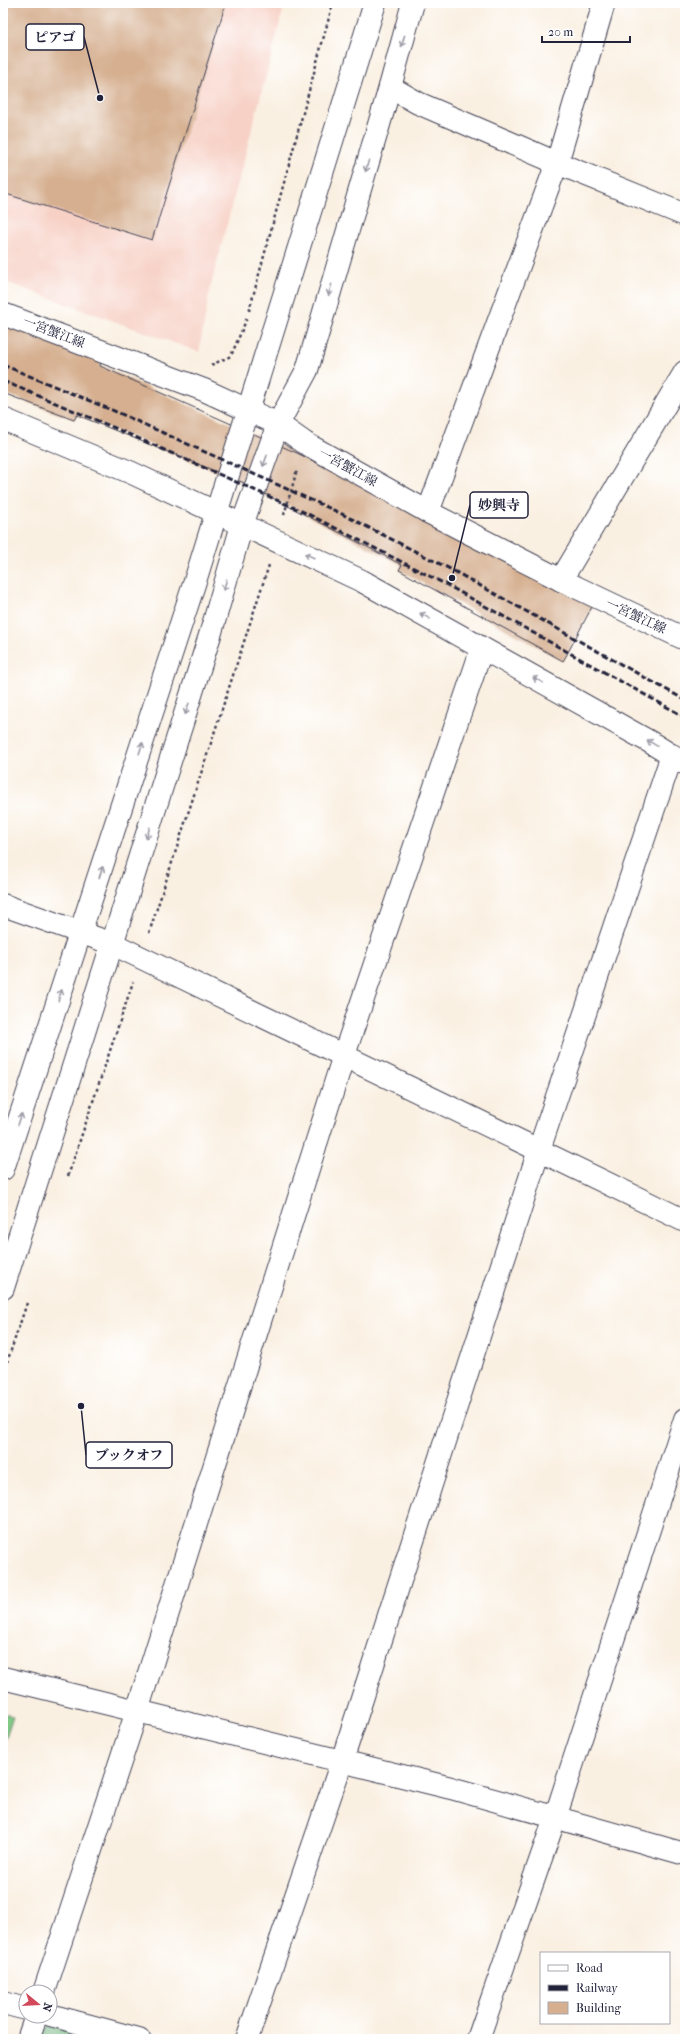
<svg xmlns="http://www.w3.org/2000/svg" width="688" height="2042" viewBox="0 0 688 2042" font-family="'IM FELL French Canon','Noto Serif JP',serif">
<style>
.built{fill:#f7d1c6}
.green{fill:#82cb87;stroke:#527661}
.forest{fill:#69af74;stroke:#466858}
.building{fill:#d5af8f}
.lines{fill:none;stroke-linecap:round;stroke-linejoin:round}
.minor-casing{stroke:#424154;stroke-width:24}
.tertiary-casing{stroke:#424154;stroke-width:24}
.primary-casing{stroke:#424154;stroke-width:24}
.path{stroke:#424154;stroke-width:2.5;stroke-dasharray:3 3;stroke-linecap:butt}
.minor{stroke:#fff;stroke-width:22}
.tertiary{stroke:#fff;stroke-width:22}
.primary{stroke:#fff;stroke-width:22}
.rail{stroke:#22223b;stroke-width:3;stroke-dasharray:6 3;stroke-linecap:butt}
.oneway{stroke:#9c9ca7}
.labels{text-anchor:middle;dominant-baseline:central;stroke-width:3.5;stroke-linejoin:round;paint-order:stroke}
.street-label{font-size:13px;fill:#22223b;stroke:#fff}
.leader{fill:none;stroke:#22223b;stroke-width:1.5}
.callout-dot{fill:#22223b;stroke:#fff;stroke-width:1.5}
.callout{fill:#fff;stroke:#22223b;stroke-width:1.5}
.callout-label{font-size:14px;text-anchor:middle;font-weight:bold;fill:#22223b}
</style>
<rect width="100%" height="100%" fill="#fff"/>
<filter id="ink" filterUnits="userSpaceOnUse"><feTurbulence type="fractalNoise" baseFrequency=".025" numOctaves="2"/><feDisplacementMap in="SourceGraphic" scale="8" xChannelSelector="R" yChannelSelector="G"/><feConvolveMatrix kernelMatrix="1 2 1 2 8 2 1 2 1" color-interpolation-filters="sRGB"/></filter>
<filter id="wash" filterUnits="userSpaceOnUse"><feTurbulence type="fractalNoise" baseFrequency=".012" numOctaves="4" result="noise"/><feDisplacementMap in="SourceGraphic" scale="16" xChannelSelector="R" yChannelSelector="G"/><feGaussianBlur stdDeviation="0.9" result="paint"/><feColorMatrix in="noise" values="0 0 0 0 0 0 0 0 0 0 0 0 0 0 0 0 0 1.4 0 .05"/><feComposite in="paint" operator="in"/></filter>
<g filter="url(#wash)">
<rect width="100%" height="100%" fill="#faf0e2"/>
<path class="built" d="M3 3H285L210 289 199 352 3 281Z"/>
<path class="green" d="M3 1714 13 1716 3 1746Z"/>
<path class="forest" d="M50 2024 141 2036H166L177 2039H38Z"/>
<g id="blocks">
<path class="building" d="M3 3H226L152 240 3 193Z
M3 320 101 360 100 366 297 453 430 518 594 603 566 656 563 661 399 570 402 565 242 482 77 415 74 420 3 393Z"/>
</g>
</g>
<g filter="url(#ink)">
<use href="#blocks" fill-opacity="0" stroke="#424154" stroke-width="1"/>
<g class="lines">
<defs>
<path id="minor" d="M390 87 418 103 557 163 685 215
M3 419 132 473 362 581 650 742 684 763
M428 512 557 163 604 3
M561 580 685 372
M3 905 113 944 685 1221
M44 1992 137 1711 344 1055 482 648
M3 2003 26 2009
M50 2015 139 2039
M28 2039 36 2016
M247 2039 342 1761 539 1150 672 755
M478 2039 555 1818 685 1419"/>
<path id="tertiary" d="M3 1169 196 578 375 3
M3 1288 211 632 242 525 278 424 307 370 390 87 413 3
M3 1678 451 1788 685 1854"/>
<path id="primary" d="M3 314 204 390 278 424 305 443 428 512 561 580 685 639"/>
</defs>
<use href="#minor" class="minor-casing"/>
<use href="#tertiary" class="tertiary-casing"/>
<use href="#primary" class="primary-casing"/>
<path class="path" d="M249 311 333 3
M211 365 231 356 247 318
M284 515 297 470
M149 933 269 565
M68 1176 133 982
M3 1374 27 1303"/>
<use href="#minor" class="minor"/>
<use href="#tertiary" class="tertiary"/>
<use href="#primary" class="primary"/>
<path class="rail" d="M3 365 119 413 340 513 454 571 685 700
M3 381 115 428 306 513 447 585 685 717"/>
</g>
<defs><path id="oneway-shaft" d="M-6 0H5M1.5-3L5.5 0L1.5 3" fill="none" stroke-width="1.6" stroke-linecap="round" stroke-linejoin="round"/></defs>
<g class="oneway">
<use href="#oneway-shaft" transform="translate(403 41) rotate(105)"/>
<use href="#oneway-shaft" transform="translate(367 166) rotate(106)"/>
<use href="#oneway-shaft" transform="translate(330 290) rotate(106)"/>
<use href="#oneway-shaft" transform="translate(265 461) rotate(110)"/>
<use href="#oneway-shaft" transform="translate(310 556) rotate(-155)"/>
<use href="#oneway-shaft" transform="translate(225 585) rotate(106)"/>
<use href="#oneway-shaft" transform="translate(425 616) rotate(-151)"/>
<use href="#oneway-shaft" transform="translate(538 680) rotate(-151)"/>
<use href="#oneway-shaft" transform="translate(187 709) rotate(108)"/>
<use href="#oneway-shaft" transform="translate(652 743) rotate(-149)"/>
<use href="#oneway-shaft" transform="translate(141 748) rotate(-72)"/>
<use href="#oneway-shaft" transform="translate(148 833) rotate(108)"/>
<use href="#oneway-shaft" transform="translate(101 872) rotate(-72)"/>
<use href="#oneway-shaft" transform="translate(60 995) rotate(-72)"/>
<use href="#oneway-shaft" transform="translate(20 1119) rotate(-72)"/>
</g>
</g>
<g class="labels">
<g class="street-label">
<text transform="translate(54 332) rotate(21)">一宮蟹江線</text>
<text transform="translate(348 467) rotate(29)">一宮蟹江線</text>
<text transform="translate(636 616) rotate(25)">一宮蟹江線</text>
</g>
</g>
<path class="leader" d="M100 98L84 37M452 578L470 505M81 1406L86 1455"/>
<g class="callout-dot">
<circle cx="100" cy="98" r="4"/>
<circle cx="452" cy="578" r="4"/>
<circle cx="81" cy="1406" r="4"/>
</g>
<g class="callout">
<rect x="26" y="24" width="58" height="26" rx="4"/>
<rect x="470" y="492" width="58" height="26" rx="4"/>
<rect x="86" y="1442" width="86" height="26" rx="4"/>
</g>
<g class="callout-label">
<text x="55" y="42">ピアゴ</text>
<text x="499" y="510">妙興寺</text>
<text x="129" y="1460">ブックオフ</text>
</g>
<rect width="688" height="2042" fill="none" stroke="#fff" stroke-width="16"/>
<rect x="540" y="1952" width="130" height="72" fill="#ffffff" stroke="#a7a7b1"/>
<rect x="548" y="1965" width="20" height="6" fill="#ffffff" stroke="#a7a7b1"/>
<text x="576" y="1972" font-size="12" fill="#22223b">Road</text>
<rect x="548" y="1985" width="20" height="6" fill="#22223b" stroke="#a7a7b1"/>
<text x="576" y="1992" font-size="12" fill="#22223b">Railway</text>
<rect x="548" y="2002" width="20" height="12" fill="#d5af8f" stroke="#a7a7b1"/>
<text x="576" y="2012" font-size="12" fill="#22223b">Building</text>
<g transform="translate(38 2004) rotate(108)"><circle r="19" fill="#ffffff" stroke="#a7a7b1"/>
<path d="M0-3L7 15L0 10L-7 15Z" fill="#d1495b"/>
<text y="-6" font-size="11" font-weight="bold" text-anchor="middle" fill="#22223b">N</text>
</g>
<path d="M542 36v6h88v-6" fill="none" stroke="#22223b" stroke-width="2"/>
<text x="548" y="36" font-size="12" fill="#22223b" stroke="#ffffff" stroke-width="3" paint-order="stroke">20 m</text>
</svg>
